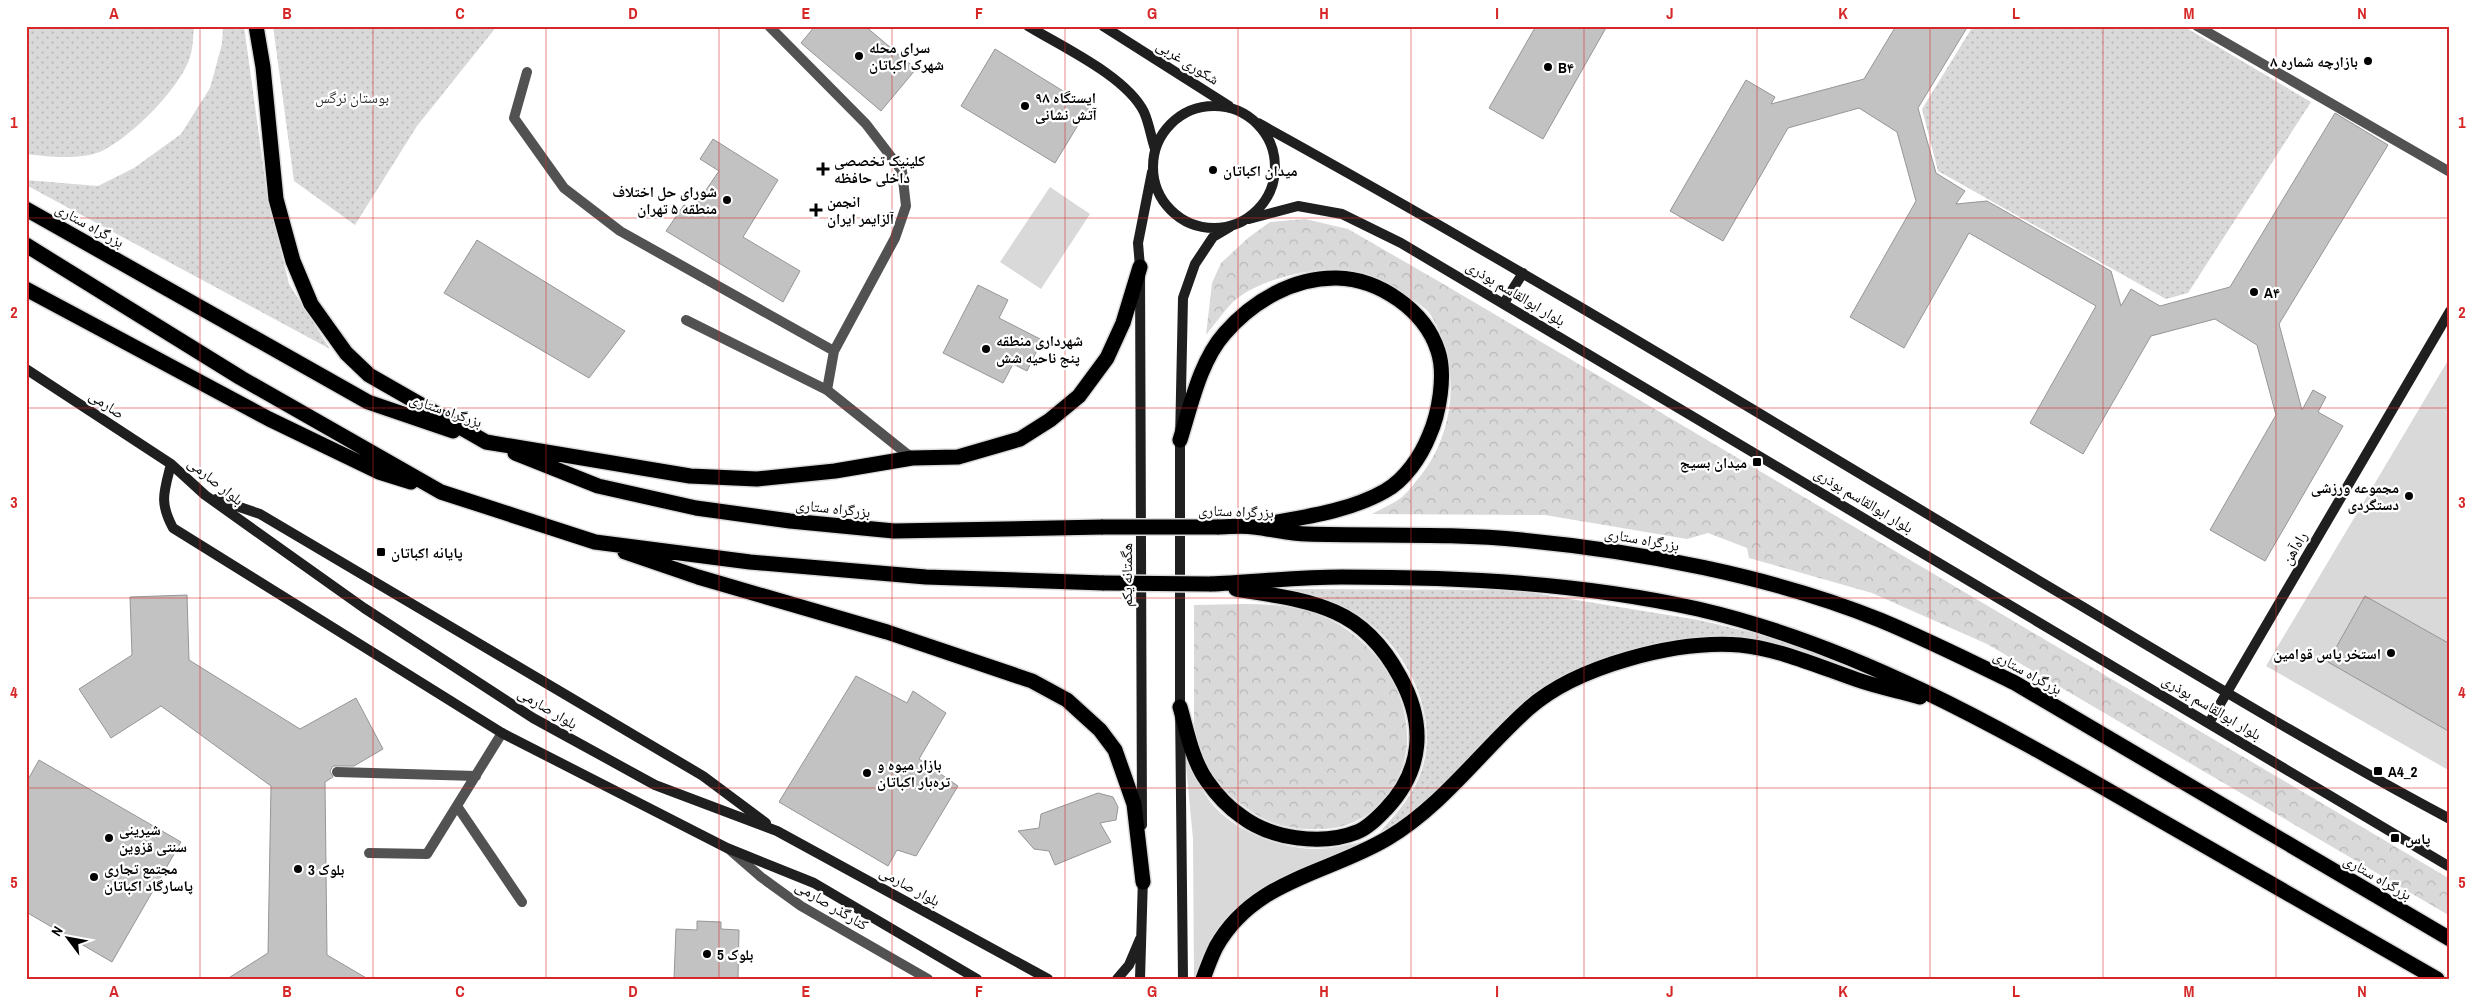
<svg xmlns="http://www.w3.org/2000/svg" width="2476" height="1005" viewBox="0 0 2476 1005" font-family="'Archivo Narrow','Noto Naskh Arabic',sans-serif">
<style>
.grass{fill:url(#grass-dots)}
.forest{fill:url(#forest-crowns)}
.garden{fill:#d9d9d9}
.building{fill:#c2c2c2;stroke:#969696}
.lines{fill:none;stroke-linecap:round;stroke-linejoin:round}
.highway-casing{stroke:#dbdbdb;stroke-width:18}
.street{stroke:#525252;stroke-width:10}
.secondary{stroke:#1f1f1f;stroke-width:10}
.highway{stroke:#000;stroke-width:15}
.highway-bridge-casing{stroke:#dbdbdb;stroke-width:18;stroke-linecap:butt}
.highway-bridge{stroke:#000;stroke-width:15}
.grid{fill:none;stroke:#d62828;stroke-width:1;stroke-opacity:0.55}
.poi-dot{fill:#000;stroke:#fff;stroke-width:2}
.labels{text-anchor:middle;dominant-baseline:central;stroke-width:4.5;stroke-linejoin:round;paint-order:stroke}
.poi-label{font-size:15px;font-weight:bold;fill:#000;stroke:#fff;text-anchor:start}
.street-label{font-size:15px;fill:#000;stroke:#fff}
.park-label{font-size:15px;fill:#303030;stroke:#fff}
.neatline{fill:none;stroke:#d62828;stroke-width:2}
.grid-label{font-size:16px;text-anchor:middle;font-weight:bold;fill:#d62828}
</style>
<defs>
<pattern id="grass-dots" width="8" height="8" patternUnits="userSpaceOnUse" patternTransform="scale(1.25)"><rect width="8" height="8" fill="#d9d9d9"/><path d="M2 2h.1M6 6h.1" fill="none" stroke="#b8b8b8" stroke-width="1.8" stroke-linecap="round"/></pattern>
<pattern id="forest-crowns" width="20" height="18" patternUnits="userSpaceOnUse" patternTransform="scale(1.25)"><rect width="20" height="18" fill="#d9d9d9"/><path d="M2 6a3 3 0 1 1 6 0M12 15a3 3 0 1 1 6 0" fill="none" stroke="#b8b8b8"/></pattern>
</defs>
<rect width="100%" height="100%" fill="#fff"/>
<path class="grass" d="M26 26H194C193 37 193 50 189 60 177 91 132 136 102 151 82 160 48 157 26 154Z
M223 26H244L267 194 289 284 330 349 26 185V180L98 186 134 168 181 134 210 88 222 44Z
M273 26H497L417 126 355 225 294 181Z
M1973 26H2183L2311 102 2188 293 2166 299 1938 171 1922 109Z
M1285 589 1515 590 1699 620 1750 632 1796 646 1867 674 1761 642 1585 669 1447 783 1414 813 1380 832C1397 813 1415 793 1422 769 1441 711 1401 637 1350 610 1329 599 1307 593 1285 589Z"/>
<path class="forest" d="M1305 219 1348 229 1445 285 2450 879V916L1987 644 1872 593 1749 558 1747 548 1708 533 1687 539 1545 515 1372 514C1381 509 1393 504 1402 497 1407 493 1412 486 1417 480 1455 437 1463 364 1430 314 1424 305 1400 292 1389 287 1382 283 1374 277 1366 274 1330 262 1261 276 1233 302 1223 312 1215 324 1206 335L1212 283 1221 263 1248 238 1270 222Z
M1194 605C1234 605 1276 600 1314 613 1388 638 1440 735 1383 800 1366 819 1346 829 1320 829 1295 830 1273 826 1252 812 1219 790 1200 764 1194 724Z"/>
<path class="garden" d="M1050 187 1090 214 1041 289 1000 262Z
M2450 357V771L2266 666Z
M1184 745C1190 761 1196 779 1205 794 1226 828 1275 848 1314 849 1332 849 1350 844 1367 841L1337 856 1288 874 1244 901 1217 933 1194 979 1193 839Z"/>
<path class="building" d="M815 26H865L916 69 881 111 801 43Z
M1536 26H1607L1543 139 1489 108Z
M1896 26H1968L1918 108 1936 173 1965 191 1956 204 1987 201 2111 271 2121 306 2131 289 2160 306 2230 287 2335 113 2388 145 2279 324 2302 410 2313 390 2326 397 2318 412 2343 426 2265 561 2210 530 2276 415 2257 345 2215 319 2151 336 2083 454 2030 423 2096 306 1969 233 1904 348 1850 317 1916 201 1897 132 1859 108 1788 128 1723 241 1670 211 1746 80 1775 97 1771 104 1864 79Z
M995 49 1089 107 1055 163 961 106Z
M713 139 778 180 743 237 800 271 783 302 666 231 684 205 693 209 719 171 700 159Z
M477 240 625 331 589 378 444 293Z
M978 285 1008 300 999 318 1042 340 1027 371 1013 364 1003 383 943 353Z
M187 595 189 660 300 729 356 698 383 749 354 766H333L330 771 333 777 325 782 327 955 368 979H227L268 953 271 786 161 706 111 738 79 689 132 655 130 597Z
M2365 596 2450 644V732L2328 662Z
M856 676 907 703 913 691 946 713 919 759 958 786 916 856 897 850 888 866 779 802Z
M39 760 181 842 112 962 26 912V783Z
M1098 793 1113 797 1118 807 1116 820 1100 823 1111 842 1055 865 1049 851 1034 849 1018 831 1039 828 1041 814Z
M697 921 721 922V929L739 930 738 979H674L676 929 697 930Z"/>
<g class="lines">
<defs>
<path id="highway" d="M256 26 263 67 276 199 293 261 311 304 346 353 369 375 486 442 690 476 757 479 835 471 912 458 958 457 1020 439 1050 420 1079 396 1107 358 1123 323 1140 267
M26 209 368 402 453 431
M26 245 241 378 441 492 595 542 750 562 926 577 1104 583
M26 289 269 419 379 472 411 482
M1180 440C1191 405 1200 361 1225 333 1253 301 1294 277 1337 278 1379 279 1425 310 1438 351 1446 375 1439 414 1429 436 1421 456 1405 480 1385 491 1350 511 1305 517 1266 524
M515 453 598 486 696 508 790 521 894 531 1103 527
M1217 527C1229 527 1242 525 1254 527 1272 529 1290 534 1307 534 1379 536 1451 533 1522 540 1638 551 1772 576 1880 620 1926 639 1970 661 2015 683L2450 939
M625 552 698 577 887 632 1032 681 1067 700 1100 730 1115 750 1134 804 1143 882
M1210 584C1254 582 1298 577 1342 577 1462 577 1582 583 1698 609 1854 645 1995 725 2132 804 2234 862 2336 920 2437 979
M1180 707C1187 731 1192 760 1207 781 1216 794 1228 807 1241 816 1271 839 1322 846 1357 832 1368 828 1378 817 1386 809 1423 770 1426 724 1400 677 1385 649 1365 625 1335 612 1304 598 1269 595 1236 589
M1203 979C1207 968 1211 957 1216 947 1254 879 1328 874 1388 838 1443 805 1481 751 1528 709 1576 666 1676 640 1740 645 1780 649 1820 667 1858 680 1878 687 1899 691 1920 697"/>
</defs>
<use href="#highway" class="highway-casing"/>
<path class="street" d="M769 26 866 124 902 171 906 206 895 238 834 351 827 390 912 458
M2197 26 2450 172
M527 72 514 118 564 188 620 231 834 351
M686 320 827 390
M337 772 476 776
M457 806 522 902
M730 850 761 877 801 906 928 979
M369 853 427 854 502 733"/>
<path class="secondary" d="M1028 26C1062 47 1126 76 1144 112 1149 123 1151 137 1155 149
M1103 26 1229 106
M1153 167a61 61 0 1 1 122 0a61 61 0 1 1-122 0Z
M1258 123C1521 268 1778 425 2036 579 2173 660 2309 744 2450 819
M1249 219 1298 206 1342 214 1401 243 2450 867
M1504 303 1523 273
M26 369 171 464 205 495 364 608 533 718 655 785 777 831 1048 979
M171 464C164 492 159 502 173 528L502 733 727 848 814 883 977 979
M216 499 260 514 703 776 766 823
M2209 723 2450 311
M1142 825 1140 267 1138 243 1152 172
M1117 979 1129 965 1140 939
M1140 979 1143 877
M1183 979 1180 707V440L1183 298 1195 264 1213 237 1230 227"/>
<use href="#highway" class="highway"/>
<defs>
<path id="highway-bridge" d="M1103 527H1217
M1104 583 1210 584"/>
</defs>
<use href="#highway-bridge" class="highway-bridge-casing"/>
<use href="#highway-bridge" class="highway-bridge"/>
</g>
<path class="grid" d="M200 26V979M373 26V979M546 26V979M719 26V979M892 26V979M1065 26V979M1238 26V979M1411 26V979M1584 26V979M1757 26V979M1930 26V979M2103 26V979M2276 26V979M26 218H2450M26 408H2450M26 598H2450M26 788H2450"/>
<g class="poi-dot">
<circle cx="859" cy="56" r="5"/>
<circle cx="2368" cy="61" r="5"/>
<circle cx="1548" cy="67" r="5"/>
<circle cx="1025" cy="106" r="5"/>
<path d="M820.5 161.5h5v5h5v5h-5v5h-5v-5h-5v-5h5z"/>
<circle cx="1213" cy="170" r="5"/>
<circle cx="727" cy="200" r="5"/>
<path d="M813.5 202.5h5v5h5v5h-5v5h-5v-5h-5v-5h5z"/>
<circle cx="2254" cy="292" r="5"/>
<circle cx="986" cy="349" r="5"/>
<rect x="1752" y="457" width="10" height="10" rx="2.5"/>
<circle cx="2409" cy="496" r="5"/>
<rect x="376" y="547" width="10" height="10" rx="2.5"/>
<circle cx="2391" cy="653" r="5"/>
<rect x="2373" y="766" width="10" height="10" rx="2.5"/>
<circle cx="867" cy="773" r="5"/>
<circle cx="109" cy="838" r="5"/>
<rect x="2390" y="833" width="10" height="10" rx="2.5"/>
<circle cx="298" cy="869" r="5"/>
<circle cx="94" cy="877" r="5"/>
<circle cx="707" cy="954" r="5"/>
</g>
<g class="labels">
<g class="poi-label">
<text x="869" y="47">سرای محله<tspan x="869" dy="17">شهرک اکباتان</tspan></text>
<text x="2358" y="61" text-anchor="end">بازارچه شماره ۸</text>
<text x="1558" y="67">B۴</text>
<text x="1035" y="97">ایستگاه ۹۸<tspan x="1035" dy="17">آتش نشانی</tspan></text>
<text x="834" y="160">کلینیک تخصصی<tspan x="834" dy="17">داخلی حافظه</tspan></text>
<text x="1223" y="170">میدان اکباتان</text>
<text x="717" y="191" text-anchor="end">شورای حل اختلاف<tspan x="717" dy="17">منطقه ۵ تهران</tspan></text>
<text x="827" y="201">انجمن<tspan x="827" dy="17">آلزایمر ایران</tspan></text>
<text x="2264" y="292">A۴</text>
<text x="996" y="340">شهرداری منطقه<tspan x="996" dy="17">پنج ناحیه شش</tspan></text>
<text x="1747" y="462" text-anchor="end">میدان بسیج</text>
<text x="2399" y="487" text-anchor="end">مجموعه ورزشی<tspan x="2399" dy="17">دستگردی</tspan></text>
<text x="391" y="552">پایانه اکباتان</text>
<text x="2381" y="653" text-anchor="end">استخر پاس قوامین</text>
<text x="877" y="764">بازار میوه و<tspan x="877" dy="17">تره‌بار اکباتان</tspan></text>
<text x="2388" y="771">A4_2</text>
<text x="119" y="829">شیرینی<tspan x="119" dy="17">سنتی قزوین</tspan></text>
<text x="2405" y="838">پاس</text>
<text x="104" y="868">مجتمع تجاری<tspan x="104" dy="17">پاسارگاد اکباتان</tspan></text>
<text x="308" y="869">بلوک 3</text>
<text x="717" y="954">بلوک 5</text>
</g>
<g class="street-label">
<text transform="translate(1188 62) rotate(32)">شکوری غربی</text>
<text transform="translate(90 225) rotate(29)">بزرگراه ستاری</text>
<text transform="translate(1516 293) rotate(31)">بلوار ابوالقاسم بوذری</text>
<text transform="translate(107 404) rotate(34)">صارمی</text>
<text transform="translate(446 410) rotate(19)">بزرگراه ستاری</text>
<text transform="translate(216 481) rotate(39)">بلوار صارمی</text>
<text transform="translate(1864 500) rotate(31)">بلوار ابوالقاسم بوذری</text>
<text transform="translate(833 508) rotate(6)">بزرگراه ستاری</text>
<text transform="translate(1236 511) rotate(2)">بزرگراه ستاری</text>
<text transform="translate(1642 539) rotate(10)">بزرگراه ستاری</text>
<text transform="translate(2294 548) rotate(-60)">راه‌آهن</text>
<text transform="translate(1126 575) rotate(-90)">هگمتانه یکم</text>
<text transform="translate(2028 672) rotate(29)">بزرگراه ستاری</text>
<text transform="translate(2212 707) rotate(31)">بلوار ابوالقاسم بوذری</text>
<text transform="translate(548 708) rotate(31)">بلوار صارمی</text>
<text transform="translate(2378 877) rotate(30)">بزرگراه ستاری</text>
<text transform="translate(910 886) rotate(29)">بلوار صارمی</text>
<text transform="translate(832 905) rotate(31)">کنارگذر صارمی</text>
</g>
<g class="park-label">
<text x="352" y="97">بوستان نرگس</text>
</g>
</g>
<rect width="2476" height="1005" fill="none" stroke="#ffffff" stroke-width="55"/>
<g transform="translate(68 938) rotate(302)" stroke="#ffffff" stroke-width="4" paint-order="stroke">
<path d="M0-4L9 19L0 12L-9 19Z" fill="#000000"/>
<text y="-8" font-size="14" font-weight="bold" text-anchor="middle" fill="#000000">N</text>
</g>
<rect x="28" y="28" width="2420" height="950" class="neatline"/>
<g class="grid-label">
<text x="114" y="19">A</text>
<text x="287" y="19">B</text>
<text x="460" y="19">C</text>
<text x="633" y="19">D</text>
<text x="806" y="19">E</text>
<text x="979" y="19">F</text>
<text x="1152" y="19">G</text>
<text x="1324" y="19">H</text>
<text x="1497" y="19">I</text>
<text x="1670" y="19">J</text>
<text x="1843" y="19">K</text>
<text x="2016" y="19">L</text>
<text x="2189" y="19">M</text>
<text x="2362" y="19">N</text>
<text x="14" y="128">1</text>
<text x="2462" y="128">1</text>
<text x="14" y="318">2</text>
<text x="2462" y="318">2</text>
<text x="14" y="508">3</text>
<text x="2462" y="508">3</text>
<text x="14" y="698">4</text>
<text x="2462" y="698">4</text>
<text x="14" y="888">5</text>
<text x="2462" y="888">5</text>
<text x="114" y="997">A</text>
<text x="287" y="997">B</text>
<text x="460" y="997">C</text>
<text x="633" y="997">D</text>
<text x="806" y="997">E</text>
<text x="979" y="997">F</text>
<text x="1152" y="997">G</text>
<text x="1324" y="997">H</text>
<text x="1497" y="997">I</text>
<text x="1670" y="997">J</text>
<text x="1843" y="997">K</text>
<text x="2016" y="997">L</text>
<text x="2189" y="997">M</text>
<text x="2362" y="997">N</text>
</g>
</svg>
